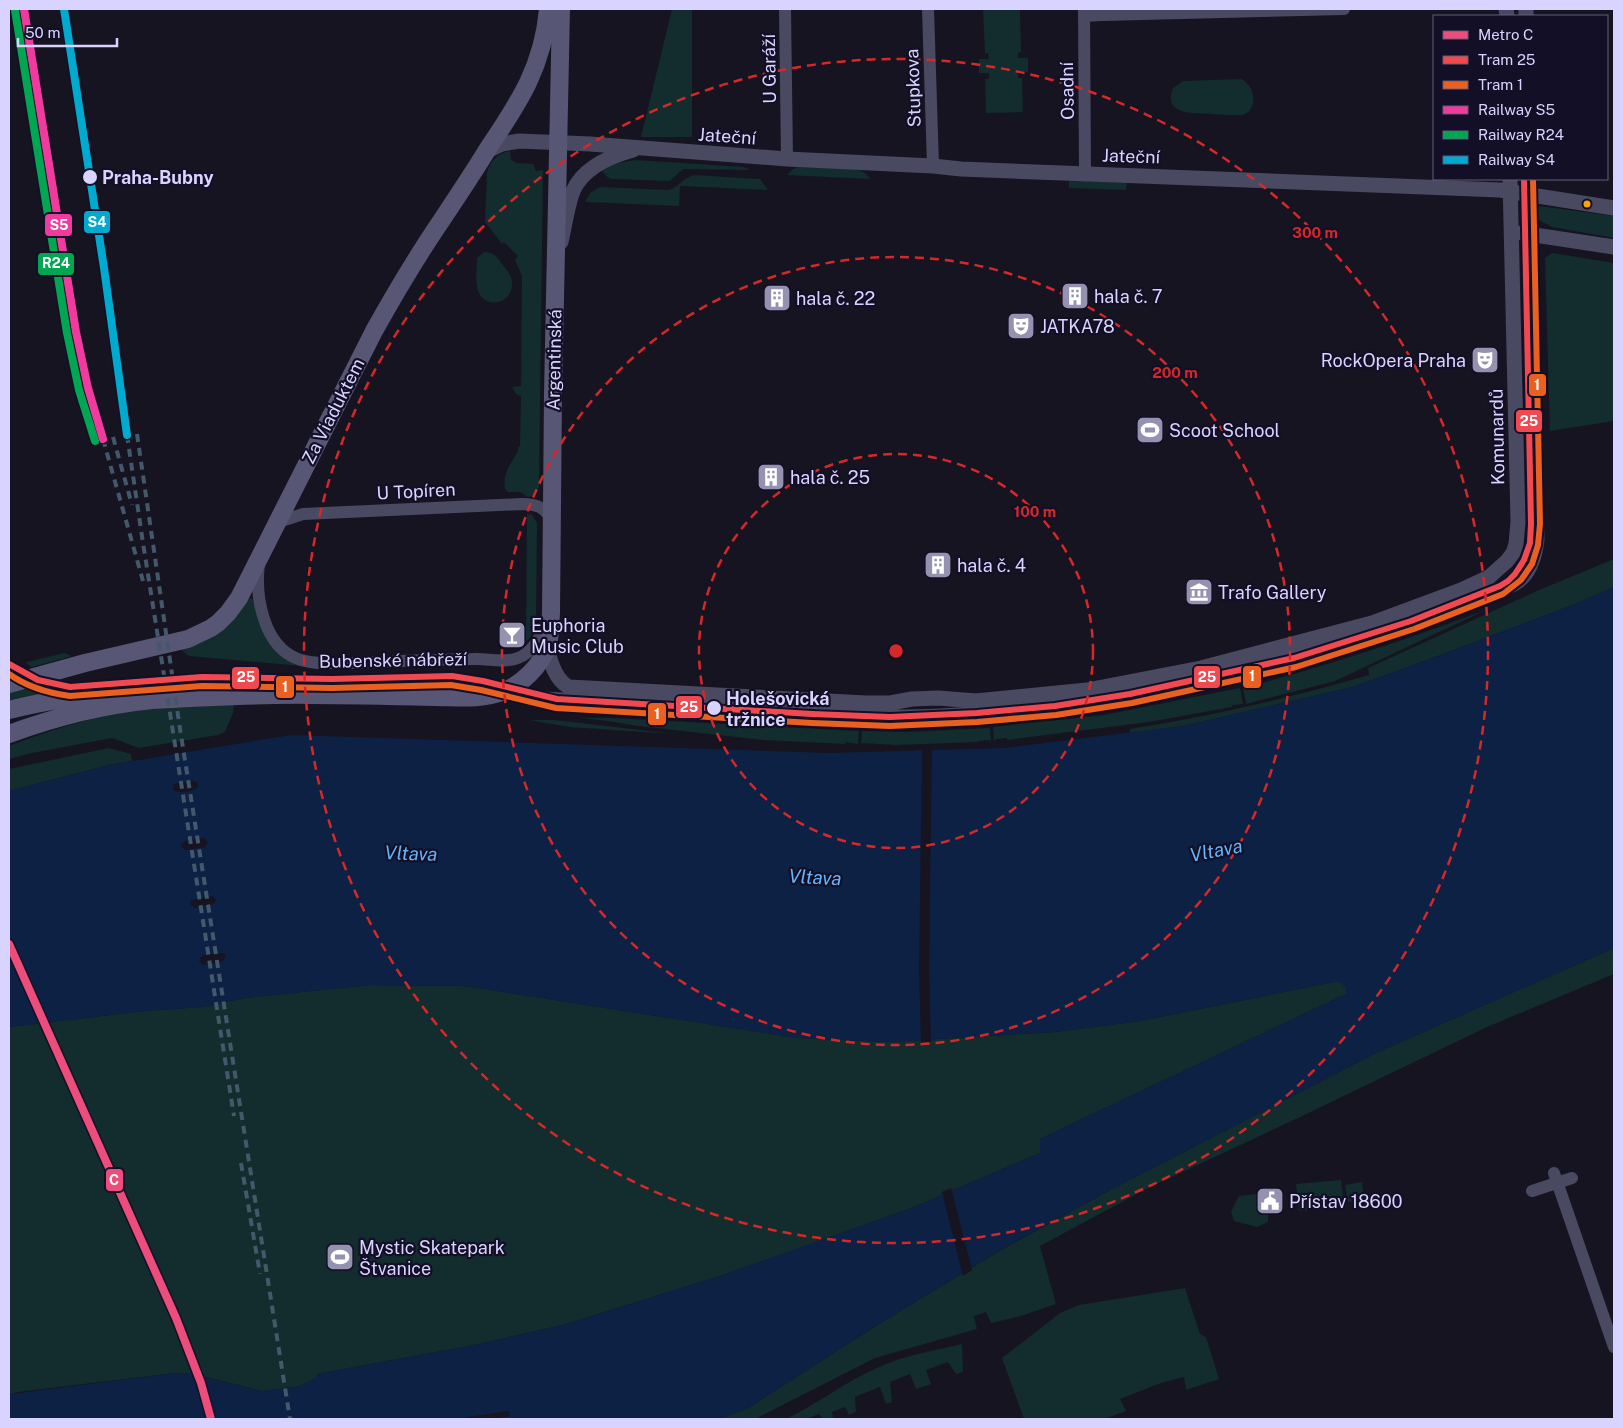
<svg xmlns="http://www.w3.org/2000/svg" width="1623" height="1428" viewBox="0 0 1623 1428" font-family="'Public Sans',sans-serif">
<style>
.green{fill:#132c2d}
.water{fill:#0d2144;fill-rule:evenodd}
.pier{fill:#161421}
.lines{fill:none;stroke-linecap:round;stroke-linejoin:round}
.minor{stroke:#4a4962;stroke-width:12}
.tertiary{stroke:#4a4962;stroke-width:15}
.secondary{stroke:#575674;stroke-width:18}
.rail{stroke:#43596b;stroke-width:4;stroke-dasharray:8 6;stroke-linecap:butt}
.rail-1-casing{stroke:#130f26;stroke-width:11}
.rail-2-casing{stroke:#130f26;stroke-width:11}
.rail-3-casing{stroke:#130f26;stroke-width:11}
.rail-1{stroke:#f13a9d;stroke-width:8}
.rail-2{stroke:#00a651;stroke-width:8}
.rail-3{stroke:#00a9ce;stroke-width:8}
.tram-1-casing{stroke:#130f26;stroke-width:10}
.tram-2-casing{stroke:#130f26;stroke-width:10}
.tram-1{stroke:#f04a50;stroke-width:6}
.tram-2{stroke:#e96020;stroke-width:6}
.metro-1-casing{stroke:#130f26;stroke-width:11}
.metro-1{stroke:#ec4d7b;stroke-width:8}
.ring{fill:none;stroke:#d62828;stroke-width:2.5;stroke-dasharray:9 6}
.stop-dot{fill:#d9d4ff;stroke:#130f26;stroke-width:2}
.bus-dot{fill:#f7a600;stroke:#130f26;stroke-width:2}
.labels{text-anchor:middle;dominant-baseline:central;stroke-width:4.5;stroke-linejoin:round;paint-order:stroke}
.street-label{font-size:18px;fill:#d9d4ff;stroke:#130f26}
.stop-label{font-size:18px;font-weight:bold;fill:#d9d4ff;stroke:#130f26;text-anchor:start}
.poi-label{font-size:18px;fill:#d9d4ff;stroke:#130f26;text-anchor:start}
.water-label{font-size:19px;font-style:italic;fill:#62b6ff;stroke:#130f26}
.centre{fill:#d62828;stroke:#130f26;stroke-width:2.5}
.ring-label{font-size:15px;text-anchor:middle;font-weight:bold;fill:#d62828;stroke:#130f26;stroke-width:4.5;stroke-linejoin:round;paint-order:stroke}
.line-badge{stroke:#130f26;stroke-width:2}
.badge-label{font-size:14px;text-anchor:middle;font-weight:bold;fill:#fff}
</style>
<rect width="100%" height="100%" fill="#161421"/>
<path class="green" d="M672 9H692V137H641Z
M983 9H1020L1021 52 1018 53V58H1028V72L1018 73V78H1022L1023 112 986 113 985 79H989V73H979V59H989L988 53H985Z
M1241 79C1255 85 1259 109 1243 115 1233 115 1222 115 1212 114 1194 113 1162 116 1173 88L1183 81Z
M510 151 511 160 517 163 533 164 536 171 543 170 539 487 532 496 528 497 520 492H508L505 489C502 473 511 464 518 451V447L520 446 521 396 516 394 512 387 521 386 522 276 515 260 518 256 504 242 502 244 485 222 487 172C491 160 498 153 510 151Z
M635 160 744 167 750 170 683 169 670 181 611 179 606 176 601 169 617 163Z
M798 167 855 169C862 171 867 173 870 179L787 175 793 169Z
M694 175 760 179 768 190 680 186 679 206 585 202 590 193 600 187 669 190C679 187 683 178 694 175Z
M1069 180 1127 183 1126 190 1069 188Z
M1539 206 1614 216V238L1552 227 1535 218V209Z
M484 252C493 252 497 256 502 264 505 268 509 272 511 277 519 303 481 314 477 286 475 277 477 267 477 258Z
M1552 253 1614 263V421L1550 431 1545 258Z
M527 514 532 515 537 523V530L536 622 532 634 528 640H526Z
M1614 559V587L1573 605 1438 656 1353 687 1183 726 1130 733V729C1211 716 1290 698 1369 675L1368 668 1539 590Z
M249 598 254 599 258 621 268 639 302 666 189 656 179 648 217 635 228 625Z
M1488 609 1335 681 1246 704 1243 688C1326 666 1407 640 1488 609Z
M64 653 72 656 32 667 26 663 27 662Z
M450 680 485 685 464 688 367 684V682Z
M34 684 53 690 70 692 9 706V692Z
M1240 688 1243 704 1232 705V707L1149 722 1007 740V738L996 739 994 742 993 727 1104 715Z
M234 704 233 713 225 732 218 735 139 748 112 738 32 753 9 759V746C56 728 107 712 157 707 183 705 208 705 234 704Z
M581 718H611L859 731 858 744 846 742 845 744 763 740 638 726 608 721Z
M529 720H555L674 734 569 727Z
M990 728 991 742 989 740 978 741V742L895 745 863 743 861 744 862 731 907 732Z
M109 748 131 754 132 761 109 765 9 791V769Z
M1614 948V974L1487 1027 1298 1118 1148 1188 1040 1246 1056 1304 1021 1316 991 1323 986 1312 974 1316 977 1329 875 1358 755 1419H720L748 1408 874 1327 999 1251 1112 1189 1378 1052Z
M1339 981 1346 987V994L1040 1139V1153L914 1207 797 1249 723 1275 563 1325 474 1345 317 1374 318 1377 300 1386 262 1391 194 1374 175 1373 18 1392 9 1395V1027L144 1011 202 1007 245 998 369 985 465 986 797 1038 888 1042 1055 1032 1140 1021Z
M1341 1180 1344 1207 1299 1211 1296 1184Z
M1362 1182 1364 1200 1348 1202 1345 1185Z
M1258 1194 1268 1207V1222L1257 1227 1234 1221 1231 1212 1239 1196Z
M1185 1288 1200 1334 1206 1337 1219 1379 1186 1390 1184 1377 1161 1383 1120 1399 1126 1411 1104 1419H1024L1002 1358 1060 1313 1079 1305Z
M962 1344 963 1372 956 1374 948 1362 926 1370 931 1384 916 1389 910 1374 890 1382 892 1402 886 1404 880 1387 855 1397 856 1412 849 1415 845 1407 832 1412 833 1419H823L819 1414 806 1419H786C817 1404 845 1382 877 1368 904 1355 933 1351 962 1344Z"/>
<path class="water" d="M1614 587V948L1378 1052 1112 1189 1000 1250 874 1327 748 1408 720 1419H493L510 1416 509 1411 455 1419H9V1395L11 1394 175 1373 194 1374 262 1391 300 1386 318 1377 317 1374 474 1345 563 1325 723 1275 914 1207 1040 1153V1139L1346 994V987L1339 981 1140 1021 1055 1032 888 1042 797 1038 465 986 369 985 245 998 202 1007 144 1011 9 1027V791L109 765 291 735 829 753 1004 748 1183 726 1353 687 1438 656 1573 605ZM193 781 198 783V787C193 792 179 794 173 790L174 784ZM204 838 208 842 205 847 186 850 182 848 181 845 185 841ZM212 896 216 899 214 904 195 908 190 904 191 900ZM221 953 225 954 226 957 222 962 203 965 199 961 200 958 204 955Z"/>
<path class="pier" d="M922 748H932L929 970 931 1042 921 1043 919 970Z
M951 1188 972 1270 963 1276 942 1192Z"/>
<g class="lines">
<path class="minor" d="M785 9 787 159
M928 9 933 166
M1084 9 1085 173
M1084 16 1102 15 1344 9
M275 523 303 514 522 504C536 504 546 507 551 521
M259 564C255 596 263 646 298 659 311 664 326 663 340 663 369 663 398 661 427 660 444 660 460 659 477 659 490 659 505 663 518 658 534 652 541 635 548 620
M1554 1173 1614 1347
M1532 1191 1572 1178"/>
<path class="tertiary" d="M1506 9 1507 16
M1526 9V16
M487 151 502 144 519 141 590 144 787 159 933 166 961 169 1500 190 1614 208
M1522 233 1614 247
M561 242C565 225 567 207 573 191 583 168 611 156 633 150
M547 647C550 661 555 680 569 687L866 703H890L912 699 938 698 976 701 1087 690 1201 668 1372 623 1461 590 1489 577 1507 561 1513 553 1516 544 1518 522 1510 179
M503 692 541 699C664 704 786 718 909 717 1024 715 1138 696 1249 669 1330 648 1411 624 1488 591 1522 588 1533 571 1537 540L1530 179"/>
<path class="secondary" d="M9 684 85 663 188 639 211 628 218 623 228 613 239 598 374 331C393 297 413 263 435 230 453 203 472 175 489 147 520 101 543 66 548 9
M9 710C53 699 98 693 143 689 167 687 192 685 216 687
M9 734C55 717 103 705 152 700 205 697 259 694 312 695 353 695 394 696 434 697 456 697 482 700 502 692 521 685 541 666 547 647 551 637 550 624 551 613L553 394 561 9"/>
<path class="rail" d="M137 434 180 729 290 1419
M127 435 143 543 234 1116
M113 437 132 505
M103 439 143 581
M241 1163 260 1274"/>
<defs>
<path id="rail-1" d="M24 9 76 332 88 388 103 439"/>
<path id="rail-2" d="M15 10 67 333 79 390 95 441"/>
<path id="rail-3" d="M64 9 104 268 127 435"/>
</defs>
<use href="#rail-1" class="rail-1-casing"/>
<use href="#rail-2" class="rail-2-casing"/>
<use href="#rail-3" class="rail-3-casing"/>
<use href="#rail-1" class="rail-1"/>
<use href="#rail-2" class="rail-2"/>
<use href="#rail-3" class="rail-3"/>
<defs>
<path id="tram-1" d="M9 664 38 680 70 687 202 677 332 679 452 676 483 681 557 699 812 714 890 717 977 713 1055 706 1130 694 1294 658 1411 621 1500 586 1508 581 1515 574 1524 560 1530 543 1531 524 1524 179"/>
<path id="tram-2" d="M9 674C27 687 48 693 70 696L202 686 332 688 451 685 481 690 556 708 812 723 890 726 977 722 1056 715 1132 703 1296 667 1414 629 1503 594 1521 580 1532 564 1538 545 1540 524 1533 179"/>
</defs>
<use href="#tram-1" class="tram-1-casing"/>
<use href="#tram-2" class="tram-2-casing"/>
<use href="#tram-1" class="tram-1"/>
<use href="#tram-2" class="tram-2"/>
<defs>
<path id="metro-1" d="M9 944 176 1318 201 1383 211 1419"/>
</defs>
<use href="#metro-1" class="metro-1-casing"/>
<use href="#metro-1" class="metro-1"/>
</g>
<g class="ring">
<circle cx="896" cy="651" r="197"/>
<circle cx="896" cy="651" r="394"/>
<circle cx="896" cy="651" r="592"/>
</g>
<defs>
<symbol id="building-square" viewBox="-11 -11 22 22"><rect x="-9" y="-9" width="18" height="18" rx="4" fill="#9591b1" stroke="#130f26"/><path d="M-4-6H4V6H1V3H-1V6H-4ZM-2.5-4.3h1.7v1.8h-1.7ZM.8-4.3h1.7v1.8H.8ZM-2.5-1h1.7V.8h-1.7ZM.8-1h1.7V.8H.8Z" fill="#fff"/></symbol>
<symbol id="theatre-square" viewBox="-11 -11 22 22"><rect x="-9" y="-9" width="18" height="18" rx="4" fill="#9591b1" stroke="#130f26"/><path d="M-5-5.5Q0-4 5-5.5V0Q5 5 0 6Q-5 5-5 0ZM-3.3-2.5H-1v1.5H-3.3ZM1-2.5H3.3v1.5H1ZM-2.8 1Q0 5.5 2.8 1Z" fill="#fff"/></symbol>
<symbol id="stadium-square" viewBox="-11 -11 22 22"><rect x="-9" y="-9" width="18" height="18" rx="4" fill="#9591b1" stroke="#130f26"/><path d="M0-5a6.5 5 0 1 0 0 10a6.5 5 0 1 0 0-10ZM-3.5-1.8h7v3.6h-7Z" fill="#fff"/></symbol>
<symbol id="museum-square" viewBox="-11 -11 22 22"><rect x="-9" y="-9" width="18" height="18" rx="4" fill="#9591b1" stroke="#130f26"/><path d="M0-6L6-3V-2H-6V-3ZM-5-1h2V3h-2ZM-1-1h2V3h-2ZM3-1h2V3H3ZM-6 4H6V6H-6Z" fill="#fff"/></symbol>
<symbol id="bar-square" viewBox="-11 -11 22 22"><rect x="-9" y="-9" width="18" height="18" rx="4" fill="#9591b1" stroke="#130f26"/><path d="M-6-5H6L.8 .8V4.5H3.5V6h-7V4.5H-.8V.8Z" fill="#fff"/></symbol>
<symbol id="civic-square" viewBox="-11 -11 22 22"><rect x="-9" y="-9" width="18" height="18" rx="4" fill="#9591b1" stroke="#130f26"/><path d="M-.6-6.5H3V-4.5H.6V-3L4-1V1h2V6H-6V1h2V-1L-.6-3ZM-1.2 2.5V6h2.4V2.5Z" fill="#fff"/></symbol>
</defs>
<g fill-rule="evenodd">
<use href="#building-square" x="1059" y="280" width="32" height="32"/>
<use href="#building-square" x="761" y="282" width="32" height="32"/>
<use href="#theatre-square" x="1005" y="310" width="32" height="32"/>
<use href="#theatre-square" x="1469" y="344" width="32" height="32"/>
<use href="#stadium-square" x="1134" y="414" width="32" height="32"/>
<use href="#building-square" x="755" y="461" width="32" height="32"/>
<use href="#building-square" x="922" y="549" width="32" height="32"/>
<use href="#museum-square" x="1183" y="576" width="32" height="32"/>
<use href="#bar-square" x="496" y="619" width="32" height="32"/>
<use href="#civic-square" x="1254" y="1185" width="32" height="32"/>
<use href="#stadium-square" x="324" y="1241" width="32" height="32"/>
</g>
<g class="stop-dot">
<circle cx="90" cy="177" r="8"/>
<circle cx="714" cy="708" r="8"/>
</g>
<circle class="bus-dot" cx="1587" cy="204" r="4.5"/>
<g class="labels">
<g class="street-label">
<text transform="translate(769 69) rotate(-91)">U Garáží</text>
<text transform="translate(913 88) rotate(-92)">Stupkova</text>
<text transform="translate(1067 91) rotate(-91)">Osadní</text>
<text transform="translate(727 136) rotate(4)">Jateční</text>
<text transform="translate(1131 156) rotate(2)">Jateční</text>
<text transform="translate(554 360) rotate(-89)">Argentinská</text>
<text transform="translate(333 411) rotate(-63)">Za Viaduktem</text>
<text transform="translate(1497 437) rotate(-91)">Komunardů</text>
<text transform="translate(416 491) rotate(-3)">U Topíren</text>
<text transform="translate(393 660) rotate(-1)">Bubenské nábřeží</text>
</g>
<g class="stop-label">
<text x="102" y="177">Praha-Bubny</text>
<text x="726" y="698">Holešovická<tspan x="726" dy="21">tržnice</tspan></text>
</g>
<g class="poi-label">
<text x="1094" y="296">hala č. 7</text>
<text x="796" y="298">hala č. 22</text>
<text x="1040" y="326">JATKA78</text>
<text x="1466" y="360" text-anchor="end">RockOpera Praha</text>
<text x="1169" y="430">Scoot School</text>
<text x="790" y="477">hala č. 25</text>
<text x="957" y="565">hala č. 4</text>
<text x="1218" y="592">Trafo Gallery</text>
<text x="531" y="625">Euphoria<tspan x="531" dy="21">Music Club</tspan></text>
<text x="1289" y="1201">Přístav 18600</text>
<text x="359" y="1247">Mystic Skatepark<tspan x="359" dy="21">Štvanice</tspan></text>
</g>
<g class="water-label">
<text transform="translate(1216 850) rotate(-11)">Vltava</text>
<text transform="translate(411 853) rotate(2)">Vltava</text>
<text transform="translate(815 877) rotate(3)">Vltava</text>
</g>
</g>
<circle cx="896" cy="651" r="8" class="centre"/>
<g class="ring-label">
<text x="1315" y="238">300 m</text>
<text x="1175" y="378">200 m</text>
<text x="1035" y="517">100 m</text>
</g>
<g class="line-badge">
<rect x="83" y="210" width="28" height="24" rx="5" fill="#00a9ce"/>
<rect x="44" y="213" width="29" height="24" rx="5" fill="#f13a9d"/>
<rect x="37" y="252" width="38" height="24" rx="5" fill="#00a651"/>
<rect x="1528" y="373" width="19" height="24" rx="5" fill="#e96020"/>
<rect x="1515" y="409" width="28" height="24" rx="5" fill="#f04a50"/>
<rect x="1242" y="665" width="20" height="24" rx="5" fill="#e96020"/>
<rect x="1193" y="665" width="28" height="24" rx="5" fill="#f04a50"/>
<rect x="231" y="666" width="29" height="24" rx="5" fill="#f04a50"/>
<rect x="275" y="675" width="20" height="24" rx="5" fill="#e96020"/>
<rect x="675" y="695" width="28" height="24" rx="5" fill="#f04a50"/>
<rect x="647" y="702" width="20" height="24" rx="5" fill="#e96020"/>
<rect x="105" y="1168" width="19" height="24" rx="5" fill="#ec4d7b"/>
</g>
<g class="badge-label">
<text x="97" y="227">S4</text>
<text x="59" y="230">S5</text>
<text x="56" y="268">R24</text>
<text x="1537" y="390">1</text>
<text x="1529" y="426">25</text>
<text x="1252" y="681">1</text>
<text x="1207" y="682">25</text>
<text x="246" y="682">25</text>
<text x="285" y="692">1</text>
<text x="689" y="712">25</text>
<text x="657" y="719">1</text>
<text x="114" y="1185">C</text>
</g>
<rect width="1623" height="1428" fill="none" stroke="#d9d4ff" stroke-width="20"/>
<rect x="1433" y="15" width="175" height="165" fill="#130f26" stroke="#625e7d"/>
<rect x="1443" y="31" width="25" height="8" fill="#ec4d7b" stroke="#625e7d"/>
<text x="1478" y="40" font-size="15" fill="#d9d4ff">Metro C</text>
<rect x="1443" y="56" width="25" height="8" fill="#f04a50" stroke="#625e7d"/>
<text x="1478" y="65" font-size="15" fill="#d9d4ff">Tram 25</text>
<rect x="1443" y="81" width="25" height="8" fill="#e96020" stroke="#625e7d"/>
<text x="1478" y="90" font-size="15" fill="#d9d4ff">Tram 1</text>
<rect x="1443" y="106" width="25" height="8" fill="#f13a9d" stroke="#625e7d"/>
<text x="1478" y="115" font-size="15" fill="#d9d4ff">Railway S5</text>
<rect x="1443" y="131" width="25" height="8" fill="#00a651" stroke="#625e7d"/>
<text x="1478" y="140" font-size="15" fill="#d9d4ff">Railway R24</text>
<rect x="1443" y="156" width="25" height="8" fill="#00a9ce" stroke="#625e7d"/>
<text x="1478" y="165" font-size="15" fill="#d9d4ff">Railway S4</text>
<path d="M18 38v8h99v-8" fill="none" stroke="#d9d4ff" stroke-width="2.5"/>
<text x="25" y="38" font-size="15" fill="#d9d4ff" stroke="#130f26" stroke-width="4" paint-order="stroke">50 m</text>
</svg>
